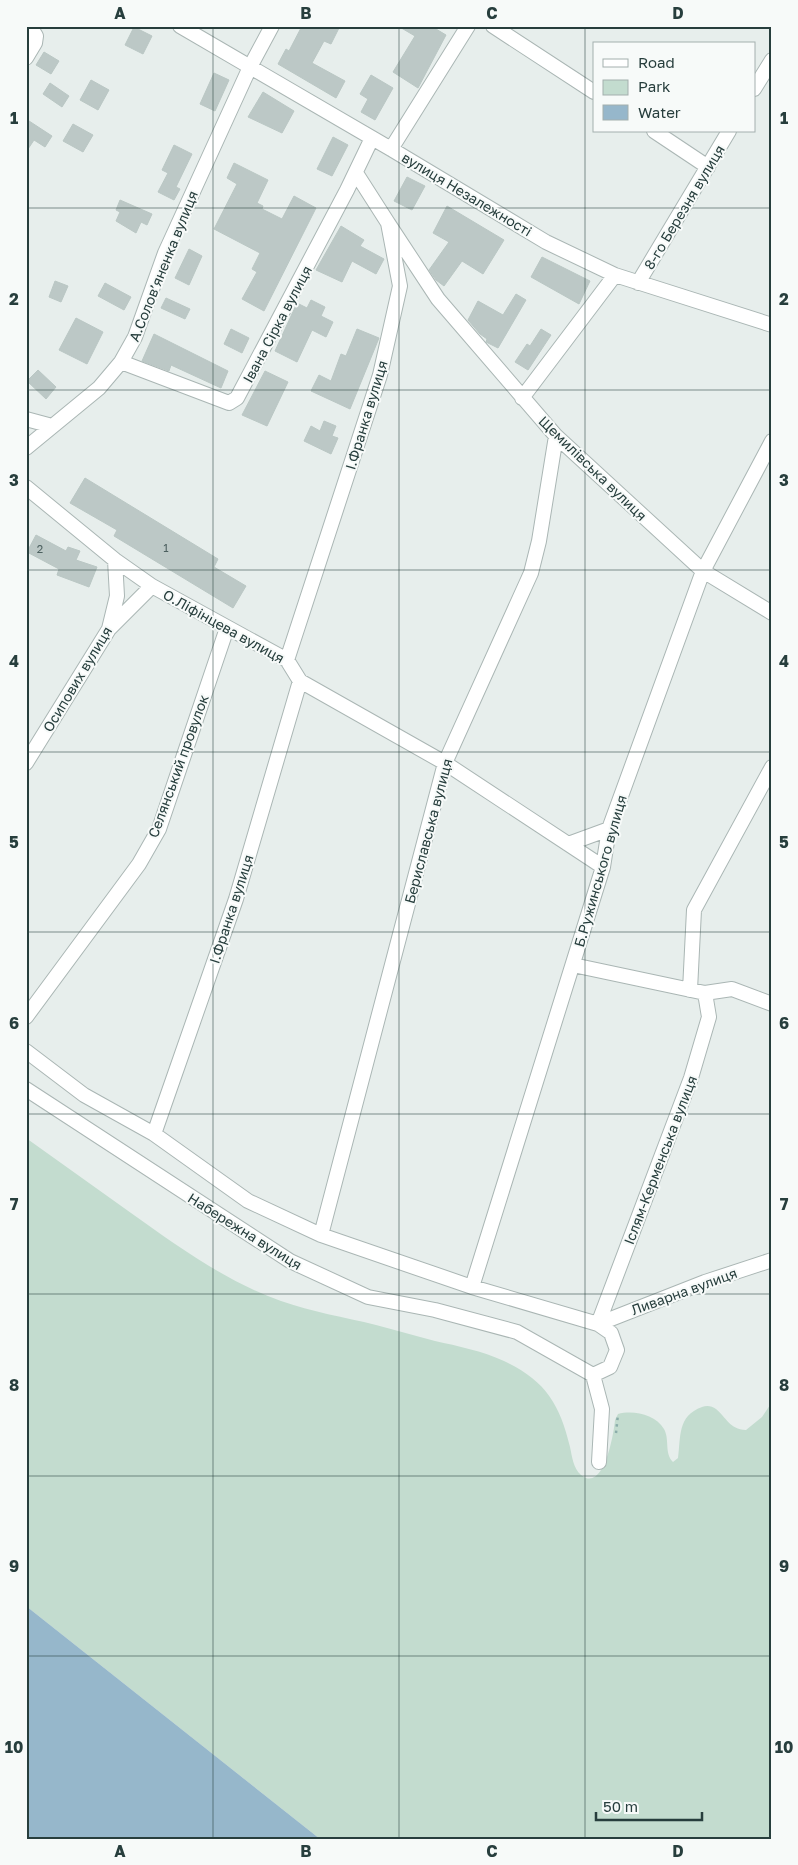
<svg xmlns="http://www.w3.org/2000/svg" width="798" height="1865" viewBox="0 0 798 1865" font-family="'Golos Text',sans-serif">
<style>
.green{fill:#c3dccf}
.water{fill:#96b7cb}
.building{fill:#bcc8c6;stroke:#bac7c4}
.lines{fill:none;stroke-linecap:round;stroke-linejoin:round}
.minor-casing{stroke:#aab6b4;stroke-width:16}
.path{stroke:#8badaa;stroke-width:2.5;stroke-dasharray:2.5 4;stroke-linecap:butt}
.minor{stroke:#fff;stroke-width:14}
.grid{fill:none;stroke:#273e3d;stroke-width:1;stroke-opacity:0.55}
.labels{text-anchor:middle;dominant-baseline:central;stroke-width:4;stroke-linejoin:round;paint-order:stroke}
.number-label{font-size:11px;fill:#4c605f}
.street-label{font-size:14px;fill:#273e3d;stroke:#f7faf9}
.neatline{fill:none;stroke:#273e3d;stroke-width:2}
.grid-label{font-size:16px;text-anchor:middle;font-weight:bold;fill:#273e3d}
</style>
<rect width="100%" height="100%" fill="#e7eeec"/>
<path class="green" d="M26 1138C61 1163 96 1188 131 1213 179 1247 225 1281 281 1301 312 1312 344 1317 376 1325 396 1330 415 1336 435 1341 458 1346 482 1351 504 1361 545 1380 560 1404 570 1447 572 1456 573 1468 581 1475 604 1494 614 1432 615 1420L618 1414C633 1410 655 1414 664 1429 670 1440 664 1453 673 1462L678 1458C681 1437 677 1416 702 1407 707 1405 712 1406 716 1409 727 1418 729 1429 746 1430L762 1417 772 1402V1839H320L26 1606Z"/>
<path class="water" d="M26 1606 320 1839H26Z"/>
<path class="building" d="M302 26H340L331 44 324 41 312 63 345 81 336 98 278 64 286 49 289 51Z
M398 26H431L446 35 418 88 393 72 415 36Z
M134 27 152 36 143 54 125 45Z
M44 52 59 61 51 74 36 65Z
M214 73 229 80 215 111 200 104Z
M371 75 393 88 375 120 361 112 368 99 360 94Z
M91 80 109 90 98 110 80 100Z
M50 83 69 96 62 107 43 94Z
M263 92 294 111 282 133 248 117Z
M26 119 52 136 45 147 34 140 26 152Z
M73 124 93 135 83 152 63 141Z
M333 137 348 145 332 176 317 169Z
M174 145 192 154 176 187 180 189 174 200 158 192 168 173 162 170Z
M234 163 268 180 257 203 263 206 262 209 282 219 294 196 316 208 264 311 242 299 257 272 252 269 260 253 214 229 237 184 227 178Z
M407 177 425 186 412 210 394 201Z
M120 200 152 214 147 225 141 222 136 233 116 221 120 212 116 210Z
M447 206 504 240 483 274 462 261 444 286 436 280 429 270 449 242 433 233Z
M341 226 364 240 360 246 384 259 376 274 352 261 342 282 316 270Z
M189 249 202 256 189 285 175 278Z
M542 257 590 281 579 304 531 277Z
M55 281 68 286 61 302 49 297Z
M105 283 131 297 124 310 98 296Z
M516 294 526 300 498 348 486 342 487 339 480 334 468 320 478 301 503 315Z
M166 298 190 309 185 319 161 308Z
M311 300 325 307 321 316 333 322 326 337 312 330 297 362 275 351 297 303 307 308Z
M76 318 103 332 87 364 59 350Z
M231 329 249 338 242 353 224 344Z
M357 329 379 338 350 409 311 391 319 375 331 381 341 354 346 356Z
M541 329 551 335 528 370 515 362 527 344 530 346Z
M154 334 228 371 221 388 171 365 169 371 142 361Z
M38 370 56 387 46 399 27 381Z
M265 371 288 382 267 426 242 415Z
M324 421 336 426 332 436 338 438 331 454 304 441 311 426 320 431Z
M85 478 218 559 214 567 246 586 233 608 114 536 117 530 70 503Z
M36 535 66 551 68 547 80 551 76 560 97 567 89 587 57 575 59 569 27 552Z"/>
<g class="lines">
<defs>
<path id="minor" d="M180 26 391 149 546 242 615 275 772 325
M493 26 594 92
M26 58 35 43 36 36 30 26
M754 89 772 60
M654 131 708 167
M391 149 468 26
M388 223 438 299 556 436 703 571 772 613
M638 283 729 131
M121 362 229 403 237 398 347 190 372 138
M522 398 615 275
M26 419 52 426
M26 448 99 388 121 362 135 337 165 253 250 67 272 26
M26 487 115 560 152 586 287 660 300 681 445 763 603 867
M109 629 152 586
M287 660 380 375 400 286 388 223 356 173
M26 763 109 629 117 596 115 560
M568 844 609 829
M573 965 705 993 732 989 772 1004
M690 990 694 910 772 767
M26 1017 139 864 159 829 227 628
M26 1051 84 1095 154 1134 248 1201 321 1235 472 1287 598 1324 611 1333 617 1350 610 1367 593 1375
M26 1089 290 1261 368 1297 435 1310 517 1332 593 1375
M154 1134 236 899 300 681
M321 1235 445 763 531 573 539 541 556 436
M472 1287 603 867 609 829 703 571 772 441
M598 1324 691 1078 709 1017 705 993
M598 1324 705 1282 772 1260
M593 1375 602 1409 599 1462"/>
</defs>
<use href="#minor" class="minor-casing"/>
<path class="path" d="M616 1433 618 1414"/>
<use href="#minor" class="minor"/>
</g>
<path class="grid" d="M213 26V1839M399 26V1839M585 26V1839M26 208H772M26 390H772M26 570H772M26 752H772M26 932H772M26 1114H772M26 1294H772M26 1476H772M26 1656H772"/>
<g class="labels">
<g class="number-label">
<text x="166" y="547">1</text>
<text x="40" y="548">2</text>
</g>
<g class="street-label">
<text transform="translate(467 194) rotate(31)">вулиця Незалежності</text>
<text transform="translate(684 207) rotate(-59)">8-го Березня вулиця</text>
<text transform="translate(163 266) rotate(-68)">А.Солов’яненка вулиця</text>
<text transform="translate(277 324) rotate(-62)">Івана Сірка вулиця</text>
<text transform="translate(366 415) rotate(-73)">І.Франка вулиця</text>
<text transform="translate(593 468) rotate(44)">Щемилівська вулиця</text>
<text transform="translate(224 626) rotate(29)">О.Ліфінцева вулиця</text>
<text transform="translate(77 679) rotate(-59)">Осипових вулиця</text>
<text transform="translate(178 766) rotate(-70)">Селянський провулок</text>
<text transform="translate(428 831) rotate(-75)">Бериславська вулиця</text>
<text transform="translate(600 871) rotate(-74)">Б.Ружинського вулиця</text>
<text transform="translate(231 909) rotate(-72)">І.Франка вулиця</text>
<text transform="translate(660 1160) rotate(-69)">Іслям-Керменська вулиця</text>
<text transform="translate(245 1231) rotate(32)">Набережна вулиця</text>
<text transform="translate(684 1291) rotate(-20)">Ливарна вулиця</text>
</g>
</g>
<rect width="798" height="1865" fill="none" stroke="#f7faf9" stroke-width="55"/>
<rect x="593" y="42" width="162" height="90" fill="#f7faf9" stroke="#a4afae"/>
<rect x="603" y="59" width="25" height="8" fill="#ffffff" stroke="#a4afae"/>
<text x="638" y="68" font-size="15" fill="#273e3d">Road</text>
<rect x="603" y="80" width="25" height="15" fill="#c3dccf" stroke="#a4afae"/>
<text x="638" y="92" font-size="15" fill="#273e3d">Park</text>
<rect x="603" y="105" width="25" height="15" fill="#96b7cb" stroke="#a4afae"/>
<text x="638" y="118" font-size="15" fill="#273e3d">Water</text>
<path d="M596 1812v8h106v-8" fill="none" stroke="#273e3d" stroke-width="2.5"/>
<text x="603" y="1812" font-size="15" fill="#273e3d" stroke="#f7faf9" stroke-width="4" paint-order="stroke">50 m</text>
<rect x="28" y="28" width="742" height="1810" class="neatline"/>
<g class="grid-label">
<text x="120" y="19">A</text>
<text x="306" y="19">B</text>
<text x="492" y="19">C</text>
<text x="678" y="19">D</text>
<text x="14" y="124">1</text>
<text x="784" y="124">1</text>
<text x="14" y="305">2</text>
<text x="784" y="305">2</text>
<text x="14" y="486">3</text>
<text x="784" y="486">3</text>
<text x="14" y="667">4</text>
<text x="784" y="667">4</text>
<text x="14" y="848">5</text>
<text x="784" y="848">5</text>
<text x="14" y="1029">6</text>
<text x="784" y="1029">6</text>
<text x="14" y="1210">7</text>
<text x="784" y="1210">7</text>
<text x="14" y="1391">8</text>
<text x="784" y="1391">8</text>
<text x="14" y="1572">9</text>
<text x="784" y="1572">9</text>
<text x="14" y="1753">10</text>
<text x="784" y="1753">10</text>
<text x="120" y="1857">A</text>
<text x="306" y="1857">B</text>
<text x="492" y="1857">C</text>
<text x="678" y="1857">D</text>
</g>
</svg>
